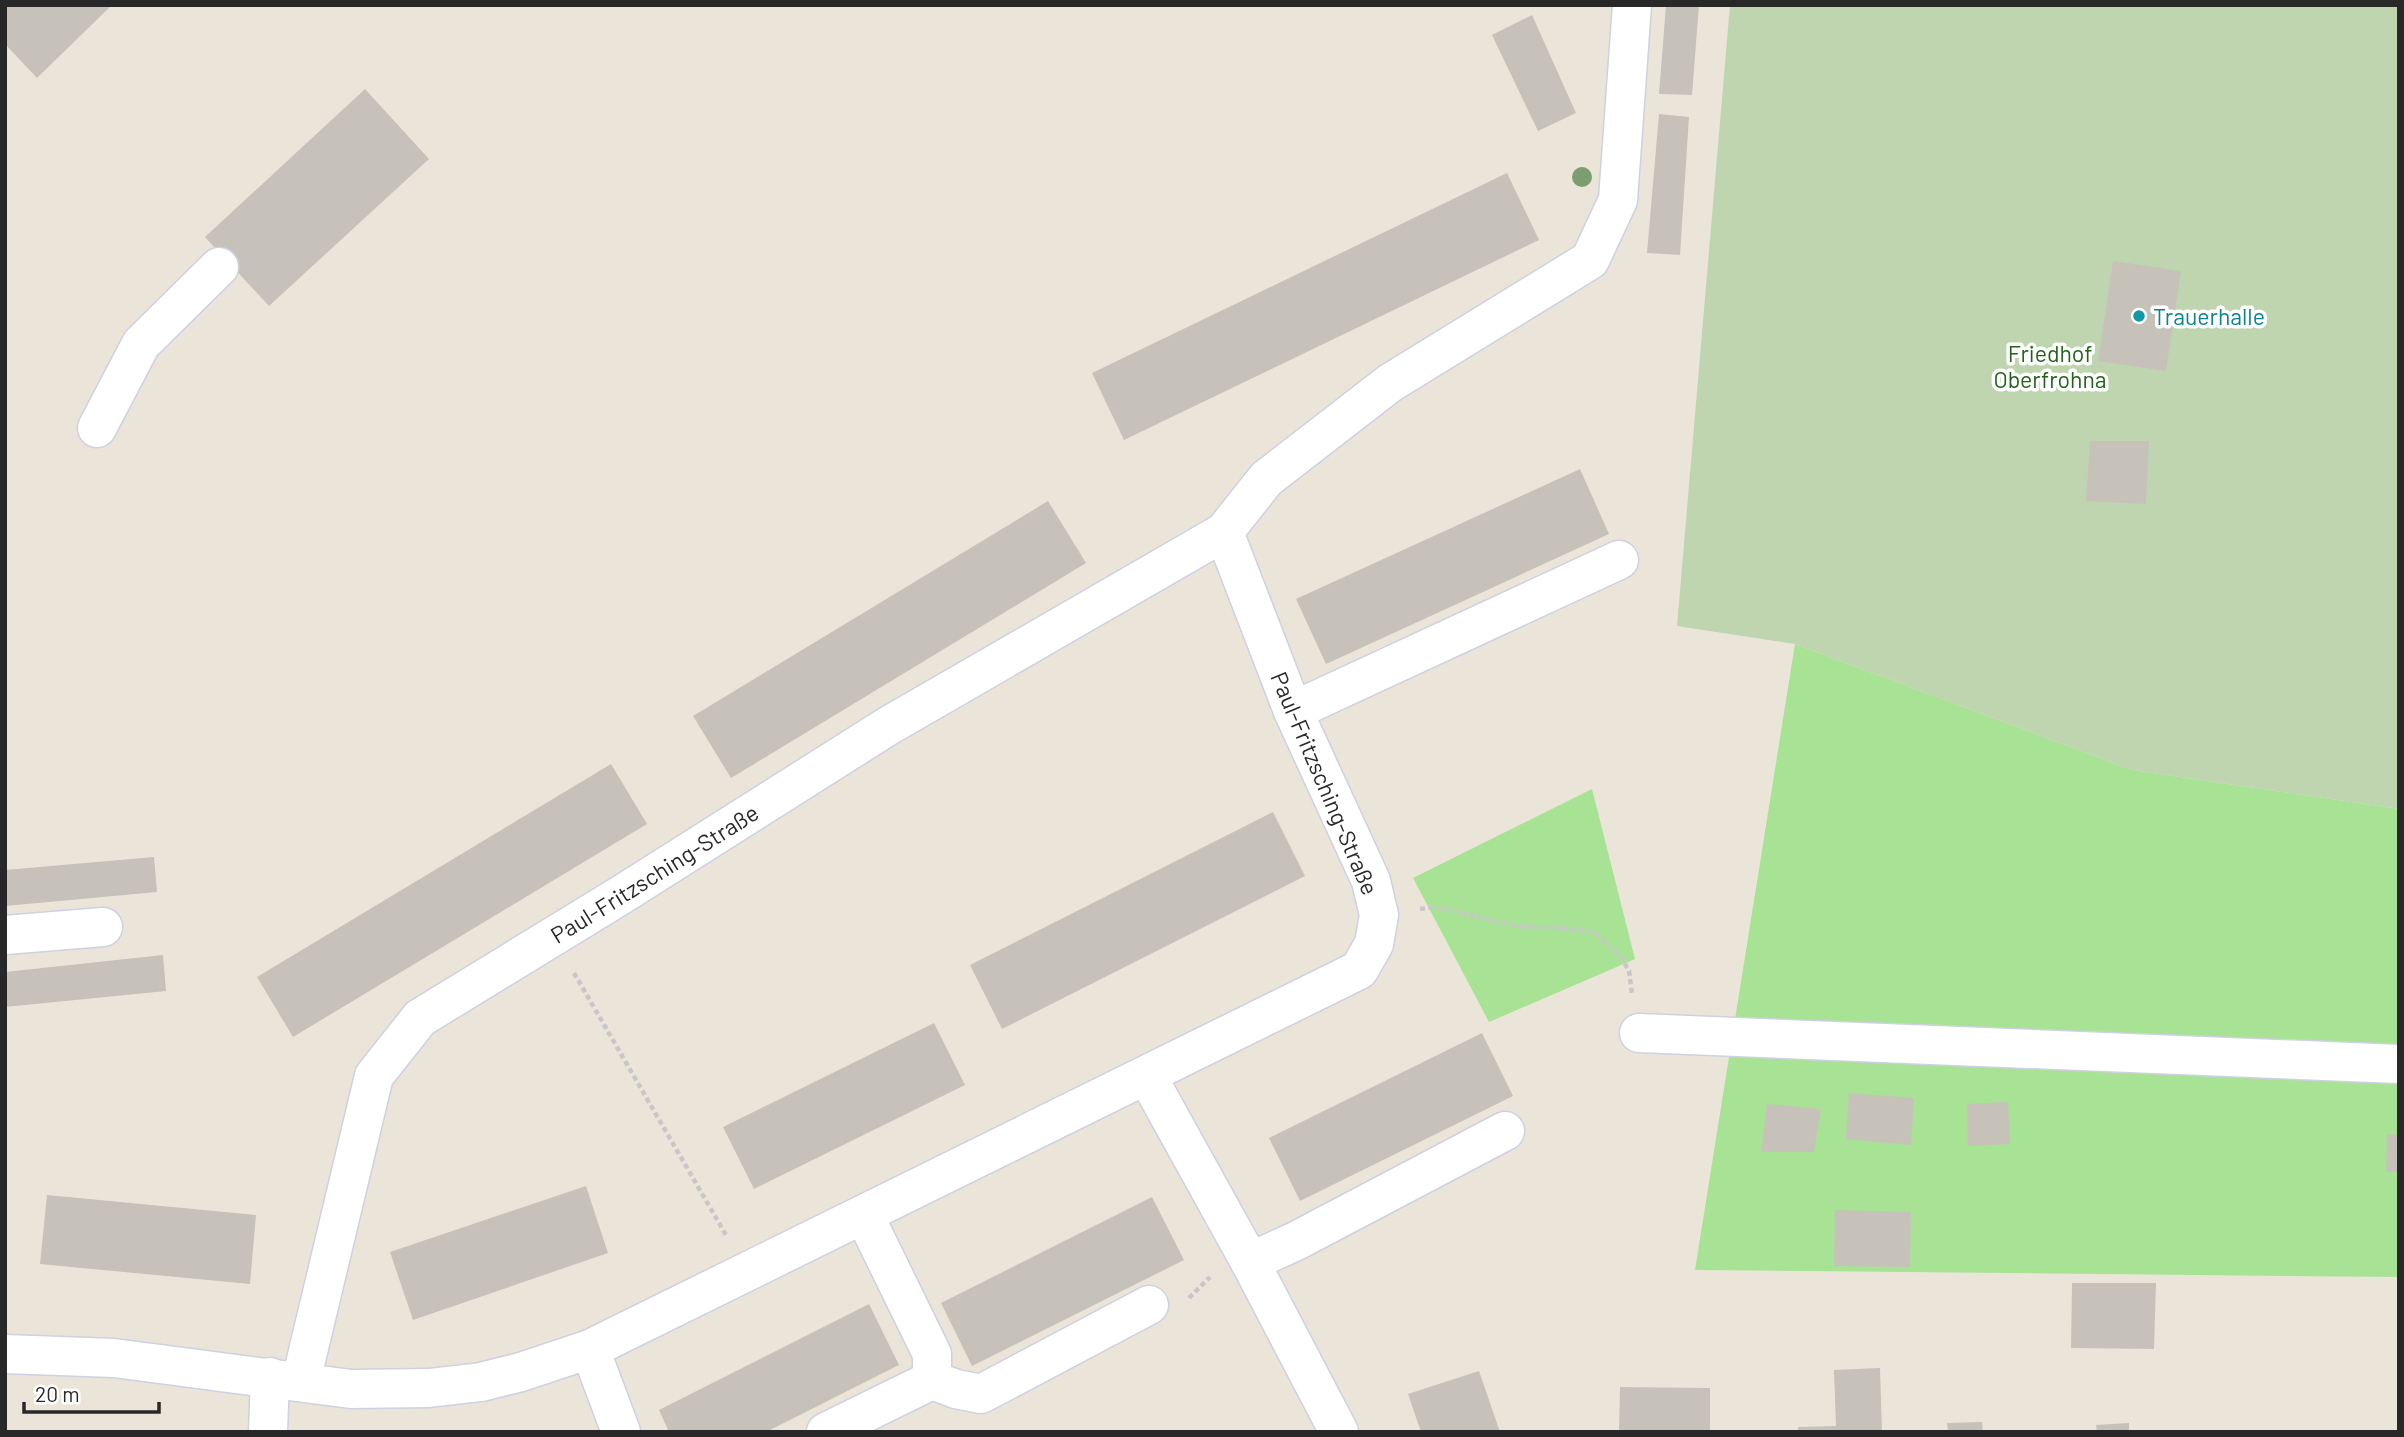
<svg xmlns="http://www.w3.org/2000/svg" width="2404" height="1437" viewBox="0 0 2404 1437" font-family="Barlow,sans-serif">
<style>
.green{fill:#a7e295}
.cemetery{fill:#bed5b0}
.building{fill:#c6c2b9}
.lines{fill:none;stroke-linecap:round;stroke-linejoin:round}
.minor-casing{stroke:#cfd0e1;stroke-width:41}
.path{stroke:#c7c7c7;stroke-width:4.5;stroke-dasharray:5 3.5;stroke-linecap:butt}
.minor{stroke:#fff;stroke-width:38}
.tree{fill:#7c9e6f}
.culture-dot{fill:#0f9aa8;stroke:#fff;stroke-width:2.5}
.labels{text-anchor:middle;dominant-baseline:central;stroke-width:7;stroke-linejoin:round;paint-order:stroke}
.culture-label{font-size:23px;fill:#0d838f;stroke:#fff;text-anchor:start}
.park-label{font-size:23px;fill:#216419;stroke:#fff}
.street-label{font-size:23px;fill:#282828;stroke:#fff}
</style>
<rect width="100%" height="100%" fill="#ebe5d9"/>
<path class="green" d="M1795 644 2132 770 2399 809V1277L1695 1270Z
M1592 789 1635 959 1489 1022 1413 878Z"/>
<path class="cemetery" d="M1730 5H2399V809L2132 770 1795 644 1677 626Z"/>
<path class="building" d="M5 5H112L37 78 5 44Z
M1666 5H1699L1692 95 1659 94Z
M1532 15 1576 113 1538 131 1492 35Z
M365 89 429 159 269 306 205 237Z
M1659 114 1689 117 1680 255 1647 253Z
M1507 173 1539 240 1124 440 1092 373Z
M2113 261 2181 271 2166 371 2098 361Z
M2090 441H2149L2146 504 2086 501Z
M1580 469 1609 534 1326 664 1296 599Z
M1048 501 1086 563 731 778 693 716Z
M611 764 647 824 293 1037 257 977Z
M1273 812 1305 876 1002 1029 970 965Z
M154 857 157 892 5 906V870Z
M163 955 166 991 5 1007V972Z
M934 1023 965 1085 754 1189 723 1127Z
M1482 1033 1513 1096 1300 1201 1269 1138Z
M1849 1093 1914 1098 1911 1145 1846 1139Z
M2008 1102 2010 1144 1968 1146 1967 1104Z
M1767 1104 1821 1109 1814 1152H1761Z
M2387 1134 2399 1135V1172H2386Z
M586 1186 608 1253 413 1320 390 1252Z
M47 1195 256 1215 250 1284 40 1264Z
M1152 1197 1184 1260 972 1366 941 1303Z
M1835 1210 1911 1212 1910 1267 1834 1266Z
M2072 1283H2156L2154 1349 2071 1348Z
M869 1304 899 1365 766 1432H669L659 1410Z
M1880 1368 1882 1432H1798V1427L1836 1426 1834 1370Z
M1479 1371 1500 1432H1421L1408 1394Z
M1620 1387 1710 1388V1432H1619Z
M1982 1422 1983 1432H1948L1947 1423Z
M2129 1423V1432H2097L2096 1425Z"/>
<g class="lines">
<defs>
<g id="minor">
<path d="M97 428 141 344 219 267"/>
<path d="M1293 711 1619 560"/>
<path d="M5 935 103 927"/>
<path d="M1639 1033 2399 1064"/>
<path d="M1147 1076 1250 1262 1339 1432"/>
<path d="M864 1215 932 1354V1380"/>
<path d="M1250 1262 1296 1241 1505 1131"/>
<path d="M590 1349 621 1432"/>
<path d="M5 1354 114 1358 351 1389 429 1388 481 1382 521 1372 590 1349 1359 970 1374 944 1379 915 1371 881 1293 711 1224 532"/>
<path id="s1" d="M301 1381 374 1076 420 1018 621 895 888 726 1224 532 1266 479 1390 383 1590 260 1618 200 1632 5"/>
<path d="M268 1432 270 1377"/>
<path d="M826 1432 932 1380 956 1389 981 1394 1149 1305"/>
</g>
</defs>
<use href="#minor" class="minor-casing"/>
<path class="path" d="M1420 909 1436 907 1516 926 1575 929 1591 932 1599 936 1613 951 1619 954 1629 971 1632 994
M574 973 726 1235
M1189 1298 1210 1277"/>
<use href="#minor" class="minor"/>
</g>
<circle class="tree" cx="1582" cy="177" r="10"/>
<circle class="culture-dot" cx="2139" cy="316" r="7"/>
<g class="labels">
<g class="culture-label">
<text x="2153" y="316">Trauerhalle</text>
</g>
<g class="park-label">
<text x="2050" y="353">Friedhof<tspan x="2050" dy="26">Oberfrohna</tspan></text>
</g>
<g class="street-label">
<text transform="translate(1325 783) rotate(67)">Paul-Fritzsching-Straße</text>
<text stroke="none"><textPath href="#s1" startOffset="663">Paul-Fritzsching-Straße</textPath></text>
</g>
</g>
<rect width="2404" height="1437" fill="none" stroke="#282828" stroke-width="14"/>
<path d="M24 1402v10h135v-10" fill="none" stroke="#282828" stroke-width="3.5"/>
<text x="35" y="1402" font-size="21" fill="#282828" stroke="#ffffff" stroke-width="5" paint-order="stroke">20 m</text>
</svg>
